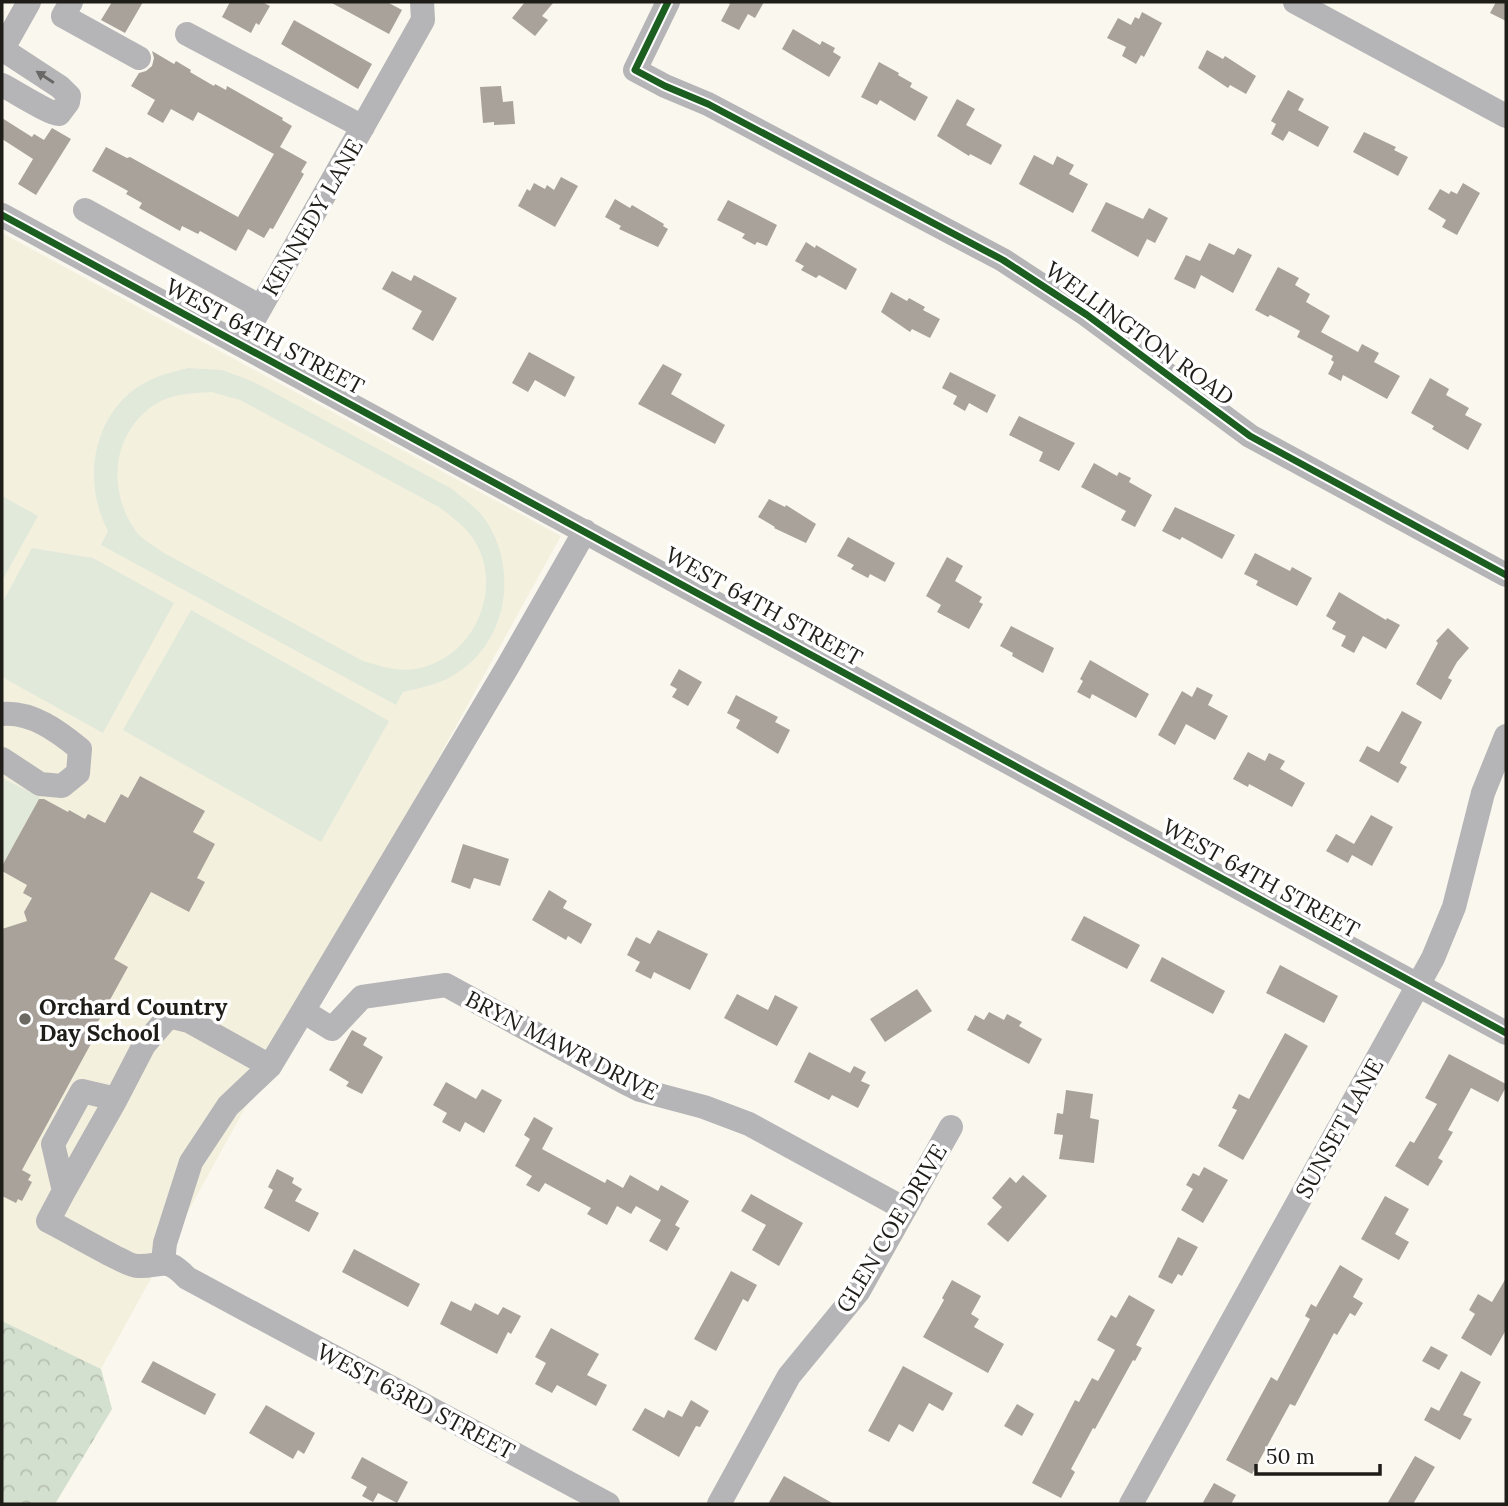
<svg xmlns="http://www.w3.org/2000/svg" width="1508" height="1506" viewBox="0 0 1508 1506" font-family="Lora,serif">
<style>
.built{fill:#f4f0de}
.forest{fill:url(#forest-crowns)}
.green{fill:#e1e9db;fill-rule:evenodd}
.building{fill:#a9a29b}
.lines{fill:none;stroke-linecap:round;stroke-linejoin:round}
.minor{stroke:#b5b4b6;stroke-width:24}
.cycleway-casing{stroke:#fff;stroke-width:11}
.cycleway{stroke:#1b5e20;stroke-width:7}
.oneway{fill:#6a6867}
.poi-dot{fill:#6c6963;stroke:#fff;stroke-width:2.5}
.labels{text-anchor:middle;dominant-baseline:central;stroke-width:7;stroke-linejoin:round;paint-order:stroke}
.street-label{font-size:23px;fill:#1f1d18;stroke:#fff}
.poi-label{font-size:23px;font-weight:bold;fill:#1f1d18;stroke:#fff;text-anchor:start}
</style>
<defs>
<pattern id="forest-crowns" width="20" height="18" patternUnits="userSpaceOnUse" patternTransform="scale(1.75)"><rect width="20" height="18" fill="#d4e0cf"/><path d="M2 6a3 3 0 1 1 6 0M12 15a3 3 0 1 1 6 0" fill="none" stroke="#b6c0b1"/></pattern>
</defs>
<rect width="100%" height="100%" fill="#faf7ee"/>
<path class="built" d="M2 233 561 536 101 1369 23 1504H2Z"/>
<path class="forest" d="M2 1321 101 1369 112 1409 55 1504H2Z"/>
<path class="green" d="M188 368 222 370 254 382 452 489C461 497 473 505 481 514 520 563 510 642 454 675 439 684 420 688 403 692L396 705 101 545 108 531C79 477 95 401 157 377 167 373 178 371 188 368ZM211 392 240 400 439 507C453 518 468 528 477 545 503 594 471 660 415 669 397 672 380 666 363 661L164 553C156 547 145 541 138 534 107 494 110 435 154 405 171 394 191 393 211 392Z
M2 496 38 516 2 581Z
M32 548 93 558 174 603 103 733 2 677V603Z
M191 610 389 721 321 842 123 730Z
M2 778 40 797 2 866Z"/>
<path class="building" d="M112 2H143L125 33 101 20Z
M230 2H262L270 6 259 25 256 23 251 33 222 17Z
M330 2H387L402 10 389 34Z
M525 2H554L542 16 548 20 535 36 512 18Z
M726 2H764L755 18 748 14 739 30 721 21 730 4Z
M1496 2H1506V21L1490 13Z
M1142 12 1162 23 1144 57 1141 55 1136 64 1122 56 1126 47 1107 38 1118 18 1131 25 1135 17 1139 19Z
M294 20 372 64 358 89 281 44Z
M793 29 820 45 822 41 835 48 833 52 841 57 829 77 782 49Z
M1207 50 1223 59 1225 56 1256 76 1246 94 1230 85 1228 88 1198 68Z
M152 51 174 64 176 61 191 70 190 72 214 86 215 84 226 90 227 86 283 118 282 120 292 126 280 147 307 162 301 172 304 174 273 229 270 228 264 238 248 229 236 251 200 231 198 234 182 226 180 231 139 208 142 203 126 194 128 191 92 171 106 147 127 158 130 157 238 217 274 154 198 112 193 121 171 109 163 123 147 114 155 100 131 86 139 73 146 71 152 66 154 58Z
M879 62 899 73 898 75 912 83 910 87 928 97 915 121 880 100 877 105 861 97Z
M501 86 503 102 513 101 515 124 494 125V122L483 123 480 87Z
M1288 90 1304 99 1298 110 1329 127 1318 147 1289 131 1283 141 1271 134 1276 124 1271 121Z
M957 99 975 109 966 125 1002 145 991 165 970 154 969 156 937 136Z
M2 118 32 137 34 134 44 140 52 128 71 139 36 195 18 184 33 159 2 139Z
M1364 132 1396 147 1394 150 1408 157 1398 176 1353 152Z
M1034 155 1053 165 1057 156 1074 165 1069 174 1088 184 1073 213 1019 184Z
M561 177 578 186 555 227 518 206 527 189 530 191 534 183 545 189 547 185 554 190Z
M1463 183 1480 193 1457 235 1442 227 1446 220 1428 209 1440 189 1449 194 1451 191 1457 194Z
M615 199 630 208 632 205 664 224 663 226 668 229 658 247 619 229 621 226 605 217Z
M728 200 777 225 767 246 757 242 755 245 742 238 745 234 717 220Z
M1106 202 1143 219 1149 208 1168 218 1155 243 1147 239 1138 257 1091 231Z
M806 242 815 248 816 245 857 269 846 290 819 275 816 278 801 270 804 266 795 261Z
M1209 243 1234 255 1238 248 1252 255 1233 293 1201 275 1195 289 1174 279 1186 255 1200 261Z
M1278 267 1299 278 1295 285 1310 294 1306 302 1330 316 1321 332 1358 352 1362 344 1379 353 1374 362 1400 376 1387 399 1343 375 1341 381 1328 374 1334 362 1331 360 1333 356 1297 337 1300 331 1270 315 1268 317 1255 310Z
M392 271 411 281 414 275 457 298 433 341 412 329 422 311 382 289Z
M891 292 907 301 909 298 925 307 923 310 940 319 930 338 912 329 910 332 881 312Z
M529 352 575 377 565 397 535 380 528 392 512 383Z
M663 364 682 374 671 394 725 425 715 444 638 404Z
M950 372 996 395 987 413 969 403 965 411 953 404 957 396 942 388Z
M1430 378 1449 389 1446 395 1469 408 1465 415 1482 424 1468 450 1432 429 1434 426 1411 413Z
M1019 416 1075 443 1059 471 1039 461 1043 452 1009 435Z
M1094 463 1117 476 1119 472 1131 478 1129 482 1152 495 1135 527 1121 520 1126 511 1081 487Z
M769 499 785 507 786 505 816 524 806 543 774 528 775 527 758 517Z
M1175 507 1235 535 1222 559 1182 537 1180 540 1162 531Z
M848 537 895 563 885 582 870 574 868 578 851 569 854 565 837 556Z
M1255 553 1290 571 1292 567 1312 578 1297 606 1256 585 1258 581 1244 574Z
M947 557 963 566 955 581 982 597 979 602 983 604 969 629 937 612 941 605 926 596Z
M1339 592 1386 620 1387 618 1400 625 1386 649 1363 636 1354 653 1341 646 1346 636 1332 629 1336 622 1326 616Z
M1011 626 1054 648 1043 673 1012 656 1013 653 1000 646Z
M1448 628 1469 648 1457 662 1448 678 1452 680 1441 700 1416 684 1438 643 1436 641Z
M1090 660 1149 694 1136 718 1092 694 1090 699 1077 692 1083 681 1080 679Z
M679 669 702 682 688 706 672 697 677 689 670 685Z
M1197 687 1213 695 1208 705 1228 716 1215 740 1186 724 1175 745 1158 735 1182 691 1192 697Z
M736 695 778 717 775 722 790 730 778 754 736 728 740 720 727 713Z
M1402 711 1422 722 1400 763 1407 767 1398 783 1359 761 1367 746 1379 752Z
M1248 752 1265 761 1269 753 1285 761 1280 769 1305 783 1292 807 1249 784 1248 787 1233 779Z
M140 776 205 811 193 832 215 844 197 878 205 882 189 912 151 892 114 959 128 967 89 1038 93 1040 22 1170 31 1175 28 1180 32 1182 22 1201 18 1199 16 1203 2 1196V929L27 921 24 912 32 898 23 893 27 885 2 871V866L39 799H44L68 812 69 810 85 819 88 814 105 823 121 794 128 798Z
M1371 815 1393 827 1372 866 1352 855 1348 863 1326 851 1336 834 1354 844Z
M463 844 509 859 500 886 474 878 470 889 451 882Z
M549 890 567 901 563 908 592 924 581 944 568 936 566 940 532 920Z
M1084 916 1140 945 1127 969 1071 940Z
M658 930 708 954 690 990 654 972 651 979 635 971 640 962 627 955 636 937 650 944Z
M1162 957 1225 991 1213 1014 1150 981Z
M1280 965 1338 996 1324 1023 1266 993Z
M917 989 932 1011 885 1042 870 1019Z
M737 994 768 1010 775 995 798 1007 777 1046 724 1018Z
M989 1012 1004 1020 1007 1014 1022 1022 1019 1026 1042 1039 1029 1064 967 1030 975 1015 984 1020Z
M352 1030 367 1038 363 1045 383 1057 362 1094 346 1086 349 1082 329 1070Z
M1285 1033 1308 1046 1243 1160 1218 1146 1237 1110 1232 1108 1239 1094 1249 1099Z
M809 1052 850 1073 854 1066 866 1072 861 1081 870 1085 858 1108 832 1095 829 1100 794 1082Z
M1449 1054 1506 1084V1087L1498 1102 1471 1088 1448 1130 1453 1132 1438 1158 1443 1161 1428 1186 1395 1166 1410 1141 1414 1143 1437 1104 1425 1098Z
M446 1082 476 1099 482 1089 502 1100 484 1133 465 1122 460 1132 442 1122 447 1113 433 1105Z
M1066 1090 1093 1094 1090 1118 1099 1120 1094 1163 1059 1159 1063 1135 1054 1134 1057 1113 1063 1114Z
M534 1117 553 1128 542 1149 605 1183 607 1179 623 1188 630 1175 658 1191 661 1185 689 1201 675 1225 680 1228 667 1251 649 1241 661 1220 636 1206 631 1214 617 1206 607 1225 587 1214 591 1208 545 1183 539 1192 526 1185 532 1176 515 1166 530 1139 524 1135Z
M1204 1167 1228 1180 1203 1223 1181 1210 1193 1189 1186 1185 1193 1173 1199 1176Z
M277 1169 294 1178 292 1183 302 1189 295 1201 319 1213 309 1232 264 1208 273 1190 268 1187Z
M1023 1175 1047 1196 1008 1242 987 1224 1002 1207 992 1198 1010 1177 1016 1183Z
M751 1194 803 1223 779 1266 752 1250 766 1225 741 1211Z
M1385 1196 1409 1209 1395 1234 1409 1242 1399 1260 1361 1239Z
M1178 1237 1198 1247 1182 1276 1178 1274 1172 1284 1158 1277Z
M354 1249 420 1284 408 1307 342 1272Z
M1340 1265 1363 1279 1353 1297 1363 1303 1355 1316 1350 1313 1337 1335 1334 1333 1295 1406 1290 1404 1252 1474 1226 1460 1271 1377 1277 1381 1310 1319 1305 1316 1311 1304 1316 1307Z
M731 1271 757 1285 748 1302 743 1299 716 1351 694 1339Z
M1506 1278V1330L1491 1356 1461 1338 1475 1314 1469 1310 1478 1294 1492 1302Z
M952 1280 981 1296 971 1314 979 1319 974 1327 1004 1344 988 1373 923 1337 944 1300 942 1298Z
M1129 1295 1155 1310 1136 1345 1142 1348 1135 1361 1133 1360 1095 1429 1093 1428 1071 1469 1075 1472 1061 1498 1032 1483 1075 1400 1079 1402 1092 1378 1098 1381 1115 1350 1097 1340 1111 1315 1116 1318Z
M451 1301 471 1311 475 1303 498 1315 503 1307 521 1316 511 1334 508 1332 497 1354 440 1324Z
M551 1328 599 1354 587 1375 607 1385 596 1406 557 1385 552 1393 535 1384 546 1363 535 1357Z
M1431 1346 1448 1355 1439 1370 1422 1361Z
M153 1361 216 1394 205 1415 141 1382Z
M903 1366 953 1393 943 1411 929 1403 913 1432 899 1424 889 1442 868 1431Z
M1461 1371 1481 1382 1463 1415 1472 1419 1460 1440 1424 1420 1431 1407 1439 1411Z
M691 1400 709 1411 700 1427 696 1426 679 1457 632 1430 645 1408 664 1418 668 1410 682 1417Z
M1017 1404 1034 1414 1022 1436 1004 1426Z
M266 1405 315 1433 304 1454 298 1450 293 1459 249 1433Z
M1415 1456 1435 1467 1413 1504H1387Z
M362 1457 408 1482 397 1503 378 1493 373 1502 362 1496 367 1487 351 1478Z
M784 1476 800 1485 834 1504H768Z
M1214 1483 1236 1495 1231 1504H1202Z"/>
<g class="lines">
<path class="minor" d="M71 2 63 16 139 58
M668 2 635 70 665 86 708 104 1003 260 1087 315 1250 436 1506 575
M1295 2 1506 116
M187 34 363 127
M2 50 29 2
M2 85C14 91 50 114 59 114L68 102 69 96 60 87 2 49
M85 210 261 307
M2 215 1506 1033
M240 344 423 20 422 2
M585 531 508 666 303 1011 332 1029 362 997 446 985 624 1082 640 1090 704 1107 749 1124 905 1209
M2 714C31 711 58 731 80 749L78 773 62 786 40 784 2 759
M116 1099 64 1191 53 1144 82 1091 116 1099 144 1045 169 1016 189 1021 270 1066 303 1011
M64 1191 48 1221C63 1228 127 1266 137 1266 163 1267 165 1255 187 1278L608 1504
M163 1262 165 1243 191 1162 228 1106 270 1066
M719 1504 789 1376 858 1292 951 1127
M1131 1504 1433 958 1454 907 1483 793 1506 736"/>
<defs>
<path id="cycleway" d="M668 2 635 70 665 86 708 104 1003 260 1087 315 1250 436 1506 575
M2 215 1506 1033"/>
</defs>
<use href="#cycleway" class="cycleway-casing"/>
<use href="#cycleway" class="cycleway"/>
</g>
<defs><path id="oneway-solid" d="M-6-.8H1V-3.2L6.5 0L1 3.2V.8H-6Z" transform="scale(1.75)"/></defs>
<use class="oneway" href="#oneway-solid" transform="translate(45 77) rotate(-147)"/>
<circle class="poi-dot" cx="25" cy="1019" r="7"/>
<g class="labels">
<g class="street-label">
<text transform="translate(312 217) rotate(-60)">KENNEDY LANE</text>
<text transform="translate(1140 333) rotate(36)">WELLINGTON ROAD</text>
<text transform="translate(265 336) rotate(28)">WEST 64TH STREET</text>
<text transform="translate(764 606) rotate(29)">WEST 64TH STREET</text>
<text transform="translate(1261 878) rotate(29)">WEST 64TH STREET</text>
<text transform="translate(562 1045) rotate(27)">BRYN MAWR DRIVE</text>
<text transform="translate(1339 1128) rotate(-61)">SUNSET LANE</text>
<text transform="translate(891 1228) rotate(-59)">GLEN COE DRIVE</text>
<text transform="translate(416 1401) rotate(28)">WEST 63RD STREET</text>
</g>
<g class="poi-label">
<text x="39" y="1006">Orchard Country<tspan x="39" dy="26">Day School</tspan></text>
</g>
</g>
<rect width="1508" height="1506" fill="none" stroke="#1f1d18" stroke-width="7"/>
<path d="M1256 1464v10h124v-10" fill="none" stroke="#1f1d18" stroke-width="3.5"/>
<text x="1266" y="1464" font-size="21" fill="#1f1d18" stroke="#ffffff" stroke-width="5" paint-order="stroke">50 m</text>
</svg>
